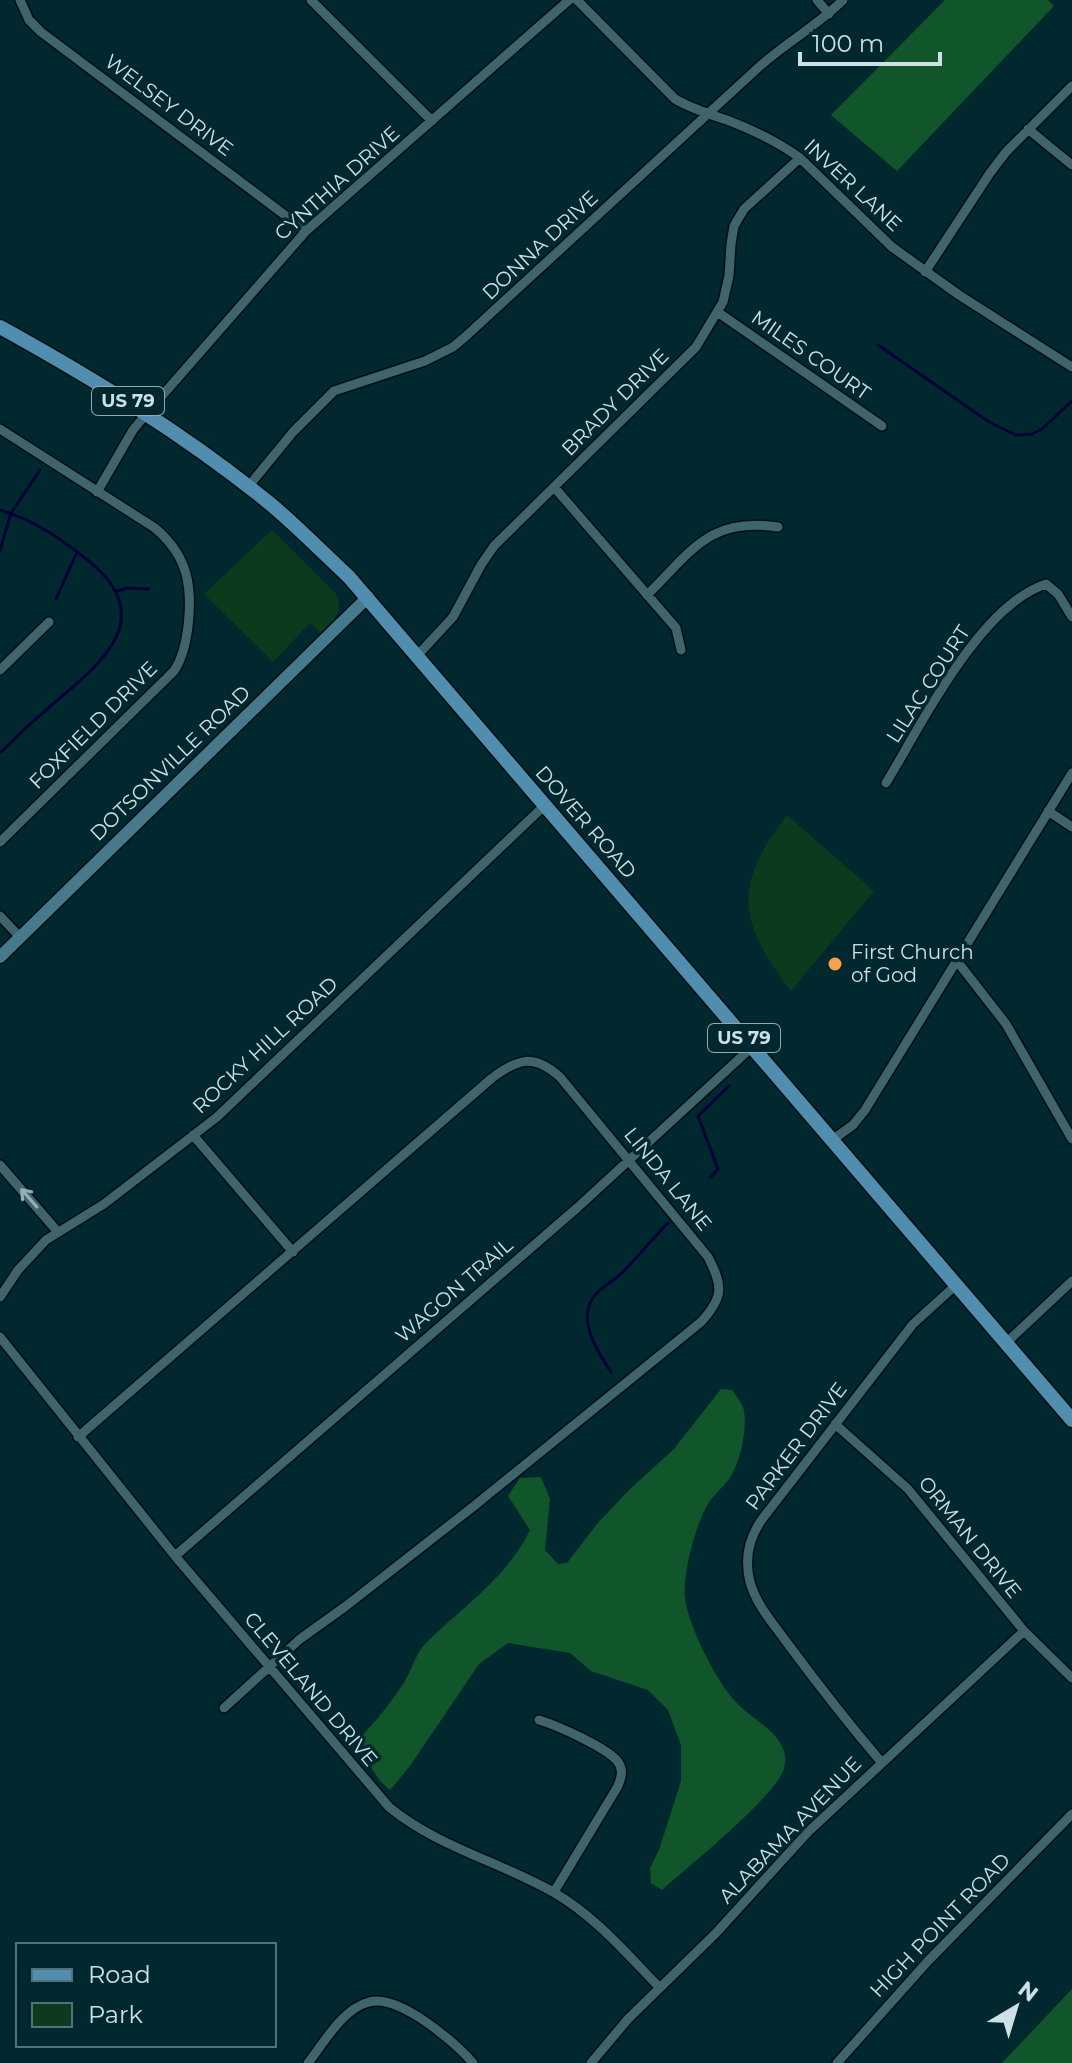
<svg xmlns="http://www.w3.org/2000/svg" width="1072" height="2063" viewBox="0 0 1072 2063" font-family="Montserrat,sans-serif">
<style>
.green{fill:#0b3a1c}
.forest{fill:#11552a}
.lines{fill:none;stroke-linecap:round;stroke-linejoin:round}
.stream{stroke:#030336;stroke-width:3}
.minor-casing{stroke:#000f12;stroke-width:12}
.secondary-casing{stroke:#000f12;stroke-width:15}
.primary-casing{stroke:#000f12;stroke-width:17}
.minor{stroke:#3f646b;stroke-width:9}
.secondary{stroke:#47798d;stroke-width:12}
.primary{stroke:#508daf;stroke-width:14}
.oneway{stroke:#94afb4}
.poi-dot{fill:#f8a14a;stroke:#01282e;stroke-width:3}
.labels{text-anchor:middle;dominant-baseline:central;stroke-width:7;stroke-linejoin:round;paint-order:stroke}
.shield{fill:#01282e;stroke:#90aaae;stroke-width:2}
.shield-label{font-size:18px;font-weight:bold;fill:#cde1e5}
.street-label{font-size:20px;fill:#cde1e5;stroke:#01282e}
.poi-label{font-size:20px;fill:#cde1e5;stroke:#01282e;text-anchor:start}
</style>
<rect width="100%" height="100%" fill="#01282e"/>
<path class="green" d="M272 530 336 594C345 611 333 621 321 633L310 623 273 662 204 594Z
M787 815 874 891 791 991C738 922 732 886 787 815Z"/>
<path class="forest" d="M945 0H1048L1054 6 897 171 831 115Z
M721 1389 732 1390C736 1396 743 1404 744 1411 747 1430 741 1459 731 1476 725 1486 714 1494 708 1504 696 1523 682 1576 685 1598 688 1625 716 1681 735 1701 752 1721 796 1738 783 1771 773 1798 687 1868 662 1890L651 1883 650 1868 659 1850 681 1781V1745L668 1710 648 1690 591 1671 570 1653 508 1643 479 1664 410 1766 390 1790 380 1781 355 1743C374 1724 390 1704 405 1681 412 1669 416 1653 426 1643 462 1607 507 1578 530 1530L508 1496 520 1478 541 1477 550 1499 545 1550 558 1564 567 1563 597 1524 629 1490 674 1449Z
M1072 1989V2063H1002Z"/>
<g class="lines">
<path class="stream" d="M878 345 989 422 1016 435 1032 434 1042 429 1072 401
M0 510C34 520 63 540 90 562 163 622 93 669 45 711 29 724 15 739 0 753
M0 550 11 513 40 470
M117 591 127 588 149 589
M56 599 77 552
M710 1178 718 1169 698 1116 729 1086
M611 1372C597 1351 574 1316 597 1293 606 1284 617 1279 626 1269 640 1254 653 1238 668 1223"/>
<defs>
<path id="minor" d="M20 0 29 20 41 32 306 231
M311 0 432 121
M577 0 675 99C692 109 709 114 727 120 753 130 778 142 800 158L892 247 959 295 1072 367
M817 0 829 14
M1028 129 1072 165
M925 272 990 173 1006 152 1072 86
M719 313 882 426
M0 429 155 528C169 540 181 555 186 574 193 600 189 649 174 671L0 842
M248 487 293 432 334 391 425 361 453 347 465 337 760 66C787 42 818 25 843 0
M554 487 676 628 681 650
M97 492 133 430 147 413 306 231 569 0
M647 595C692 551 709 517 778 527
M417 656 453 617 481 565 494 546 696 347 723 302 729 276 731 244 734 226 744 209 800 158
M0 670 49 622
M886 783C922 724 979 606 1046 584L1058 594 1072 617
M1048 811 1072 827
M0 916 20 937
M957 961 1006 1024 1072 1139
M193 1135 293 1252
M832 1140 853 1125 865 1110 1072 773
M0 1165 57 1231
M0 1297 18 1270 46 1240 104 1204 217 1117 545 805
M0 1337 175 1556 389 1807C436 1846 500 1862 553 1892 595 1916 626 1953 659 1987
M1006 1343 1072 1281
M835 1424 908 1489 1024 1631 1072 1678
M78 1437 492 1078C519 1058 534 1054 560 1077L708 1257C723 1286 724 1297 701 1322L474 1506 346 1606 300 1639 224 1708
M175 1556 577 1208 752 1047
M539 1720C556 1725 608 1748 618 1762 624 1770 621 1778 618 1786L554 1892
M882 1763C848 1723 816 1682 785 1640 772 1622 756 1604 750 1582 744 1558 749 1537 763 1518L913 1324 956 1285
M308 2063C324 2043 342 2009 369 2002 399 1994 455 2042 473 2063
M591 2063 628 2019 716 1933 808 1832 1024 1631
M837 2063 928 1961 1072 1814"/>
<path id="secondary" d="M0 957 368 597"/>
<path id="primary" d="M0 327C94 379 184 434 268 502 296 525 322 552 349 577L1072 1420"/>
</defs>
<use href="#minor" class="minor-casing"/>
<use href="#secondary" class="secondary-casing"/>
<use href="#primary" class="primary-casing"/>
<use href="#minor" class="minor"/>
<use href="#secondary" class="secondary"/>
<use href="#primary" class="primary"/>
</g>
<defs><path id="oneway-shaft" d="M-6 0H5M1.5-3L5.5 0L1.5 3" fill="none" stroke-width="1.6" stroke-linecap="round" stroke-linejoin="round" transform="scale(2)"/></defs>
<use class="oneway" href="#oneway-shaft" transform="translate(29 1198) rotate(-131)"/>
<circle class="poi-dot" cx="835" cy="964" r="8"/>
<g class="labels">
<g class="shield">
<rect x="92" y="387" width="72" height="28" rx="6"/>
<rect x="708" y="1024" width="72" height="28" rx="6"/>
</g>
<g class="shield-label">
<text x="128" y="401">US 79</text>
<text x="744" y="1038">US 79</text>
</g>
<g class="street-label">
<text transform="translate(169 105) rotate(37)">WELSEY DRIVE</text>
<text transform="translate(337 183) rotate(-42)">CYNTHIA DRIVE</text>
<text transform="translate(853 185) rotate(43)">INVER LANE</text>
<text transform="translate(540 245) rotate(-43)">DONNA DRIVE</text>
<text transform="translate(811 355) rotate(35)">MILES COURT</text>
<text transform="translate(615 402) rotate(-45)">BRADY DRIVE</text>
<text transform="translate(928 684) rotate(-57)">LILAC COURT</text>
<text transform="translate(93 725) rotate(-45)">FOXFIELD DRIVE</text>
<text transform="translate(170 763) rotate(-44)">DOTSONVILLE ROAD</text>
<text transform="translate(586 822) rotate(49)">DOVER ROAD</text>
<text transform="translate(265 1045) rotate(-43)">ROCKY HILL ROAD</text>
<text transform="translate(668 1179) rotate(51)">LINDA LANE</text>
<text transform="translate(454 1290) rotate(-41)">WAGON TRAIL</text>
<text transform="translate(796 1446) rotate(-53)">PARKER DRIVE</text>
<text transform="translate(970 1537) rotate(51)">ORMAN DRIVE</text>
<text transform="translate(311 1689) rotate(50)">CLEVELAND DRIVE</text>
<text transform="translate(790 1830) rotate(-46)">ALABAMA AVENUE</text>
<text transform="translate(940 1925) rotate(-46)">HIGH POINT ROAD</text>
</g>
<g class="poi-label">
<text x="851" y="952">First Church<tspan x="851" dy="23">of God</tspan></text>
</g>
</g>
<rect x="16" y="1943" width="260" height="104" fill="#01282e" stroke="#537277" stroke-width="2"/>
<rect x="32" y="1969" width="40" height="12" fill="#508daf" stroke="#537277" stroke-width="2"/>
<text x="88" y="1983" font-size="24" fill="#cde1e5">Road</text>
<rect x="32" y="2003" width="40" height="24" fill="#0b3a1c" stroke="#537277" stroke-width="2"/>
<text x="88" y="2023" font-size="24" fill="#cde1e5">Park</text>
<g transform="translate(1016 2007) rotate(38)" stroke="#01282e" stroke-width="6" paint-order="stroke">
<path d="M0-6L14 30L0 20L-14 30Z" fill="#cde1e5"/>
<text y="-12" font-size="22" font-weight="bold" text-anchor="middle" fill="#cde1e5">N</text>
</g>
<path d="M800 52v12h140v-12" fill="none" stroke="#cde1e5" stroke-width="4"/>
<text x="812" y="52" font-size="24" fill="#cde1e5" stroke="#01282e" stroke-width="6" paint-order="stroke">100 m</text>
</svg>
